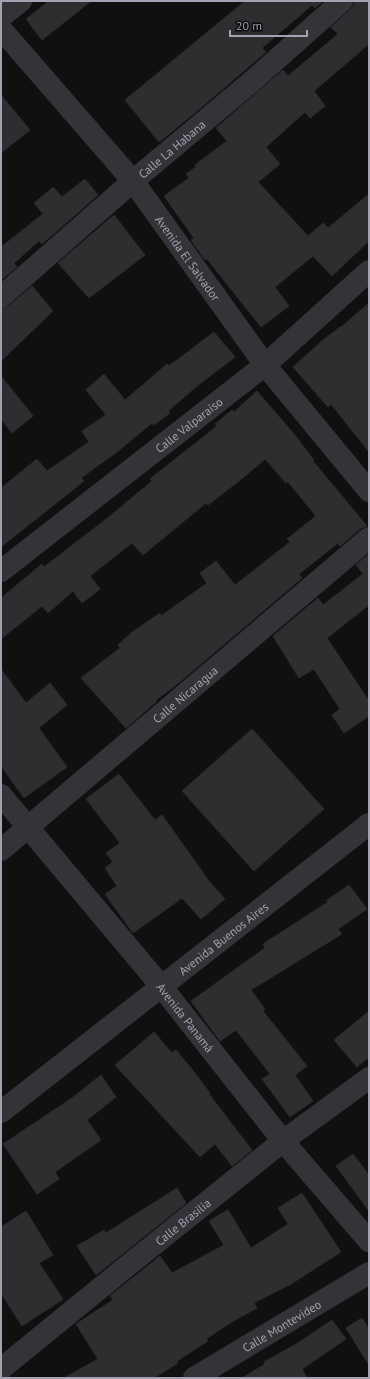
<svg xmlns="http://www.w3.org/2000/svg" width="370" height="1379" viewBox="0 0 370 1379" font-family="'PT Sans',sans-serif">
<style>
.building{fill:#2e2d30;stroke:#2c2a2d}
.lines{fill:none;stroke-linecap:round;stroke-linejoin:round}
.street{stroke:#353338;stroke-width:22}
.labels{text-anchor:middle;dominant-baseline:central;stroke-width:4;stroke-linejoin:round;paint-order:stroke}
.street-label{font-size:12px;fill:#a6a1b1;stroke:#0b0b0c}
</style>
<rect width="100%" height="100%" fill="#101011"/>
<path class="building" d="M49 1H91L42 40 26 19Z
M245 1H323L315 8 312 5 262 48 266 52 197 111 159 142 125 100Z
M354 1H369V44L314 91 325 106 310 118 305 112 266 147 280 164 258 182 308 236 323 223 328 228 369 194V241L332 276 313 256 275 287 289 306 261 327 207 259 205 260 191 240 194 238 164 196 189 178 186 174 196 167 195 165 227 141 216 128 283 70 288 76 338 34 331 27 350 10 354 5Z
M1 95 30 130 1 153Z
M85 179 98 195 42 244 39 241 14 263 17 267 1 280V247L43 214 34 203 53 187 62 197Z
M114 215 145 255 89 298 58 263Z
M32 286 53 311 1 361V309L9 306Z
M369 303V452L331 404 328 407 293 367 322 341 340 327V328Z
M214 332 235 357 197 386 168 411 170 413 154 425 152 423 117 452 81 478 84 481 1 547V488L37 459 47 471 89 442 82 431 106 415 86 390 104 374 125 400 167 364 169 366Z
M1 376 33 416 12 433 1 419Z
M257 391 294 434 314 460 313 461 367 526 361 528 340 546 338 543 299 574 302 578 175 686 156 700 157 701 126 728 81 678 120 648 118 645 131 633 160 613 161 616 207 583 200 573 216 561 235 585 290 542 287 539 316 516 288 482 286 483 265 459 244 477 208 505 206 503 143 555 132 543 90 576 100 589 82 603 73 591 48 613 42 606 1 639V598L42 564 44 567 110 516 152 481 150 479 217 426 215 424 232 410 234 412Z
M369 554V605L327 638 369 701V716L344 733 332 715 340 709 314 669 299 678 273 636 318 598 323 605 363 574 356 565Z
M1 669 26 703 50 683 67 705 39 728 67 767 24 798 1 766Z
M252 729 324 809 254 871 182 791Z
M119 774 155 820 162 815 209 881 225 899 201 919 182 898 133 933 105 894 117 886 105 868 113 862 106 853 120 843 86 799Z
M349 885 367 909 338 929 342 934 251 990 265 1009 263 1011 307 1066 295 1075 313 1101 290 1117 262 1079 270 1074 236 1030 220 1041 191 1001 265 948 263 944 328 902 327 900Z
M369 1011V1057L357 1067 334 1040Z
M154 1032 172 1053 176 1050 191 1068 210 1093 209 1094 252 1150 232 1166 215 1144 200 1157 115 1065Z
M101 1075 116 1097 87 1120 101 1140 55 1172 59 1179 37 1194 3 1144 72 1098Z
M353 1154 369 1175V1211L336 1166Z
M177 1188 186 1203 96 1275 77 1246 104 1230 106 1233Z
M302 1193 341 1252 291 1284 254 1303 257 1308 230 1323 206 1339 208 1341 177 1361 178 1363 154 1378H64L98 1359 76 1324 113 1300 110 1296 160 1256 172 1273 224 1245 209 1221 228 1210 251 1248 288 1224 278 1208Z
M26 1211 53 1255 39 1263 63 1299 22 1326 1 1293V1227Z
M362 1318 369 1329V1365L346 1328Z
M332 1320 346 1339 302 1369 307 1378H242L265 1364 264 1362 298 1343Z"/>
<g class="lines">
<g class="street">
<path d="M1 17 21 1"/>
<path id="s1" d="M1 29 133 181 265 365 369 491"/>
<path id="s2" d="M1 297 133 181 250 83 342 1"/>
<path id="s3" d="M1 571 265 365 369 271"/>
<path id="s4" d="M1 795 161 986 283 1141 369 1241"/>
<path id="s5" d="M1 850 369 538"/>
<path id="s6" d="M1 1112 369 824"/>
<path id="s7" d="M1 1369 126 1267 283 1141 369 1078"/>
<path id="s8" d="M194 1378 369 1273"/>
</g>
</g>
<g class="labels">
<g class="street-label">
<text stroke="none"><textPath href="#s2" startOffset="226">Calle La Habana</textPath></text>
<text stroke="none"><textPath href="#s1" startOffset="296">Avenida El Salvador</textPath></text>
<text stroke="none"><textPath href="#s3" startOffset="238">Calle Valparaíso</textPath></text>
<text stroke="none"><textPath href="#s5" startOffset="241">Calle Nicaragua</textPath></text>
<text stroke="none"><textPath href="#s6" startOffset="282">Avenida Buenos Aires</textPath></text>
<text stroke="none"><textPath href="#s4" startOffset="289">Avenida Panamá</textPath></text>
<text stroke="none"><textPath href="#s7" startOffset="234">Calle Brasilia</textPath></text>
<text stroke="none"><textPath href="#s8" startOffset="102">Calle Montevideo</textPath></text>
</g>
</g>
<rect width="370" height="1379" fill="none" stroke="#a6a1b1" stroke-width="4"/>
<path d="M230 30v6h77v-6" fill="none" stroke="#a6a1b1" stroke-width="2"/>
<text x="236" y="30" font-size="12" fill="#a6a1b1" stroke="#0b0b0c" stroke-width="3" paint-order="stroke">20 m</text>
</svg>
